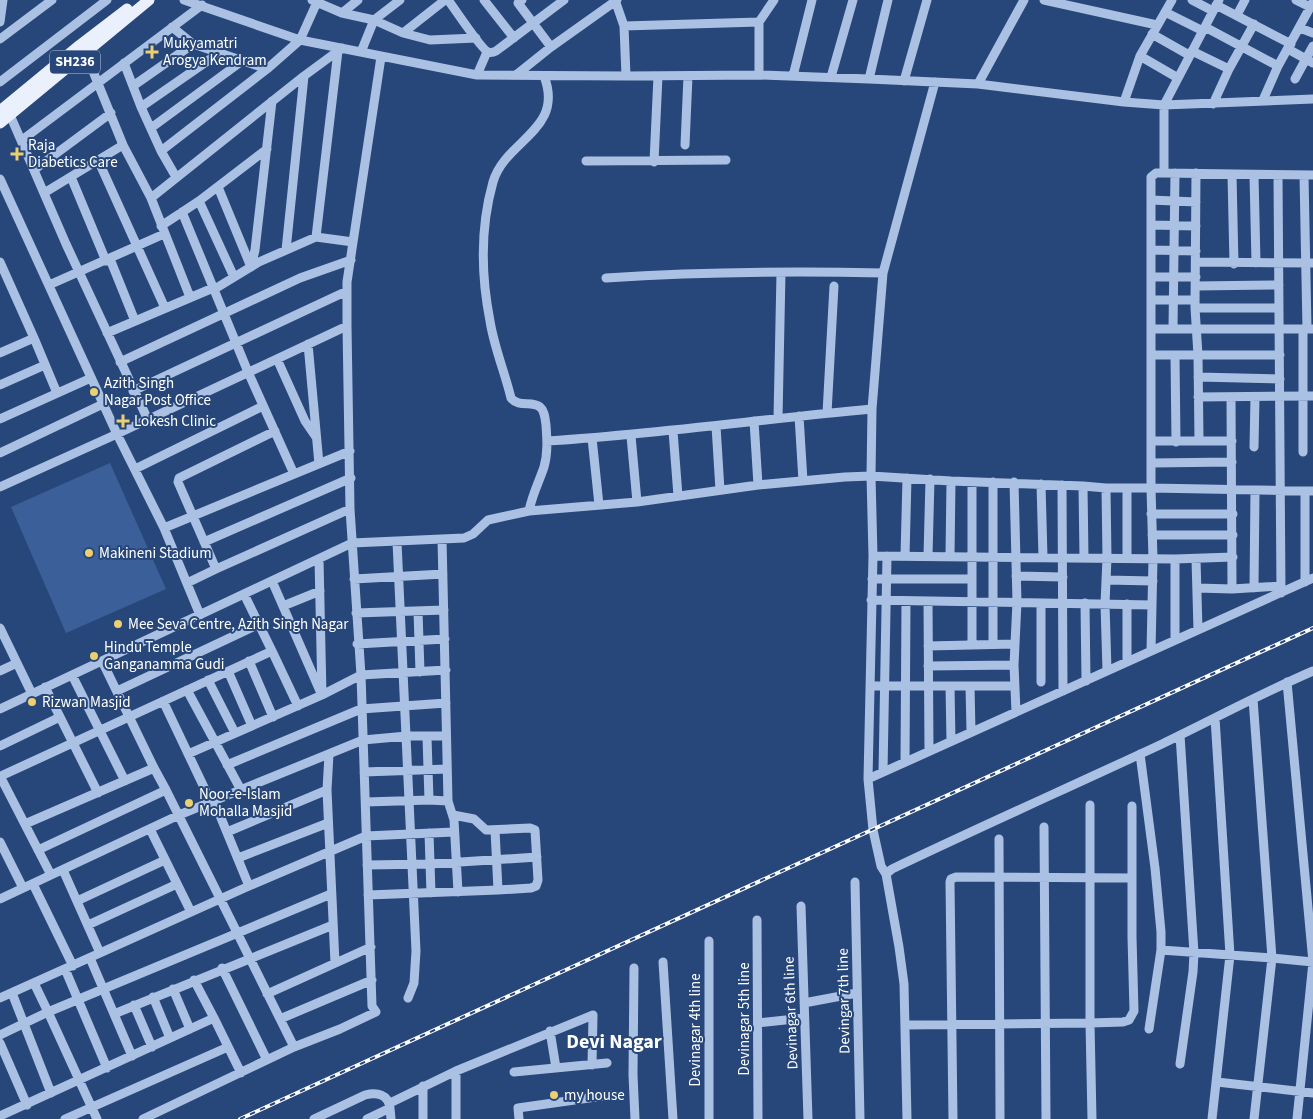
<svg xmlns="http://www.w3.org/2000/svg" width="1313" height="1119" viewBox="0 0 1313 1119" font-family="'Source Sans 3',sans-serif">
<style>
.green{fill:#3b5f98}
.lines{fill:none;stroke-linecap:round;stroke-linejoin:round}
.minor{stroke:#abc1e3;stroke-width:9}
.major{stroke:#eaf0fc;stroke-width:11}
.rail-casing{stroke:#fff;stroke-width:4}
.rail{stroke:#27477a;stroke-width:2;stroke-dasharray:5.5;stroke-linecap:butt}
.poi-dot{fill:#ebcf71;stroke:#27477a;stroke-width:2}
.labels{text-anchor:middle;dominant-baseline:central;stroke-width:4;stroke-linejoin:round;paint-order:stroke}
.shield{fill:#27477a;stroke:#bec8d7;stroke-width:1}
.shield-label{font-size:14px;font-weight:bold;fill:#fff}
.poi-label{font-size:15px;fill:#fff;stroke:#27477a;text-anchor:start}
.street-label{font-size:15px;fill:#fff;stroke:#27477a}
.district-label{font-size:20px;font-weight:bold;fill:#fff;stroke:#27477a}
</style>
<rect width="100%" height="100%" fill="#27477a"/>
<path class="green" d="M110 463 166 589 66 633 11 507Z"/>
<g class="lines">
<path class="minor" d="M184 0 300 40 477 75 626 76 759 75 869 79 978 84 1124 102 1164 105 1313 99
M312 0 342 13 374 20 403 33 445 0
M448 0C455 9 481 49 488 52 491 53 494 52 496 51L564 0
M484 0 514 38
M522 0 518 3 551 47
M615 0 624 26 626 76
M1044 0 1157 25
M1192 0 1213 11
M1296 0 1310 7
M1216 5 1291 44
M1165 12 1203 31
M342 13 358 0
M1237 15 1245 0
M0 22 3 0
M624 26 759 22
M172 27 193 44 267 69
M1205 27 1278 66
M1300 28 1313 33
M403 33 430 40 476 38
M1152 34 1189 55
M0 39 52 0
M1288 49 1313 63
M338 51 316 237 353 242
M1192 51 1229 69
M361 52 374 20 400 0
M1140 56 1178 78
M124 63 141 107 219 53
M477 75 487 52
M516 75 551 47 617 0
M759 75V22L774 0
M793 76 812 0
M831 77 853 0
M869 79 888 0
M1295 79 1313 46
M904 81 927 0
M0 82 107 0
M978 84 1024 0
M133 86 193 44
M1263 100 1278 66 1313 2
M1124 102 1140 56 1172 0
M1213 104 1229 69 1254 24
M141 107 161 151 176 177
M10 115 66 244 148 420
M151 128 242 61
M22 140 202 5
M123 145 151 198
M685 145 688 76
M161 151 267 69 300 40 318 0
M98 160 165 308
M586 161 726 160
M654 162 658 76
M34 170 111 113
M1164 173V105L1219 0
M1196 173 1195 308 1198 355 1199 441
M1232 175 1234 264
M1254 175 1256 263
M1278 175 1281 593
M1304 175 1307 329
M71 177 106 261
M0 179 117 434 164 528 200 615
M218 187 251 267
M44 193 123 145 86 54
M1151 200 1196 202
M199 201 234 277
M182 212 248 372 294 474
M1152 225 1196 226
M161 226 199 201 267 149
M286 250 304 76
M1152 250 1196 251
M110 259 135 321
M0 262 34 338 0 353
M1196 262 1313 263
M251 267 255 250 272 101
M1152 277H1196
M606 278C698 272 790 271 883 273
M49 285 164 234
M1196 286 1279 285
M213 290 259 262 316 237
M190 297 151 198 304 76 342 48
M1152 300H1195
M1195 308H1279
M1151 329H1313
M1173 329 1175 173
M107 333 213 288
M34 338 57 393
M308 344 319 464
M1151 355H1175L1176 442
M1175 355H1280
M277 359 305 421 316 437
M120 362 300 278 351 260
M1198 377 1280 379
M0 385 45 365
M133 391 347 291
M1198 397 1313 396
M1231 397 1232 589
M827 413 834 286
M799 416 803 481
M778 418 781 273
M0 419 91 378
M754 421 758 485
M716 426 720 490
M275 431 179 478 178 482 216 569 350 509
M673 431 678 496
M631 436 637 502
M592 438 599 505
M547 441C656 434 763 419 872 409
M1152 441H1232
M1254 447 1255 397
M1303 452V329
M0 453 103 404
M1152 463 1232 462
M135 469 263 406
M1014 482 1017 602 1014 665 1016 712
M1041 484 1043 557
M1062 485 1063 691
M1083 486 1084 558
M0 487 117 434 347 326
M1106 488 1107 558 1105 604 1107 671
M1127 489V558
M529 511C532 495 539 482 544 467 548 453 547 439 546 425 545 419 545 411 540 407 532 400 519 408 511 398 505 373 494 347 490 321 481 275 480 228 493 182 505 140 565 130 544 76
M1151 514H1233
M164 528 350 451
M1152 535H1233
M442 539 448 801 454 820 458 892
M204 542 351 478
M397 542 416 951 414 983 408 998
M873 556 1175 559 1233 557
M905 556 907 478
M928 556 930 479
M950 556 951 481
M319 559 322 695
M1175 559V640
M1196 559 1198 630
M1016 576 1063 577
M354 579 443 574
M872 579H972
M1106 580 1153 581
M272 581 320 691
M1305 582V491
M187 583 216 569
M1197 588 1232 589 1281 586
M1254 588 1255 490
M871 600 1152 605
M928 601 929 751
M1041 603V682
M1085 603 1086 681
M1127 604V662
M283 606 320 591
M418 611 420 672
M356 613 444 610
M0 628 32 694
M357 644 445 639
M993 644V482
M972 645V482
M928 646 1014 644
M272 651 298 706
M1151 651 1153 559 1151 488V177L1156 173H1164L1313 175
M102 661 154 768 166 790 294 1047
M249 661 273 717
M928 666 1014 665
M0 671 17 663
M228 671 252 726
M72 675 125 781
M208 680 235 733
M1287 682 1313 962 1297 1119
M870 686H1014
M950 686 951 741
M970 686 971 732
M45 687 98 793
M187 690 241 790
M117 691 259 624
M163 701 211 802
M0 709 352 543 464 538 473 534 488 520 529 511 637 502 758 485 845 477 871 476 951 481 1083 486 1106 488H1151L1313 491
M1180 735 1194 953 1193 972 1180 1064
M427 737 429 800
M0 746 60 717
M188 754 322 695 361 675 446 670
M1140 754 1155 868 1161 932V950L1149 1029
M905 762 906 601
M227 765 361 709 446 703
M364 772 447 769
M883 772 887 556
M0 776 51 875 0 899
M1 776 272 651 244 594
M868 779 1313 578
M327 790 335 963
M214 801 249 886
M366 802 429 800 448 801
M1090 805V1023L1092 1119
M25 824 154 768
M1044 827 1046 1119
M150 829 191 912
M495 830 498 890
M227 832 327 790 329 754
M429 833 431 893
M999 839 1000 1119
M0 842 23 888
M38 850 166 790
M238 858 328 823
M367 865 430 864 537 857
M63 870 100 953
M886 874 881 866 873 830 868 779 873 556 871 476 872 409 883 273 935 82
M51 875 179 815 363 740 407 736H446
M855 882 860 1119
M33 884 73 966
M368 895 498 890 531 888 536 886 538 880 535 830 530 828 486 830 474 819 453 815
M77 901 165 860
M801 906 808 1119
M757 920 758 1119
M88 925 177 884
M1161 950 1272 958 1253 699
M90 958 132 1056
M663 962 673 1119
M222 968 267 1060
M634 968 633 1075 635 1119
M65 969 107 1068
M194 980 214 1018
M34 983 48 1012 331 894
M173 989 190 1029
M12 993 51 1093
M267 994 371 947
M153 997 170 1038
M0 998 249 886 366 836 454 832
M804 1003 857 993
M134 1005 152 1047
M114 1014 333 925
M280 1019 372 980
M758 1023 804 1018
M905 1025 1090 1023 1123 1022 1129 1020 1134 1011 1132 937V806
M550 1031 556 1068
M0 1035 48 1012 97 1119
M0 1043 27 1105
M456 1071V1119
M514 1072 607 1063
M1217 1082 1313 1093
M423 1086V1119
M390 1103 456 1071 593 1015 592 1065
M0 1116 214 1018 241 1073
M65 1119 228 1047
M143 1119 294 1047 340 1029 376 1012 372 1006 361 675 350 509 347 326V282L381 57
M314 1119 365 1095C377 1092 388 1094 390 1108
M367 1119 390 1108 391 1119
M519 1119 518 1108 610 1095
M709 1119V941
M907 1119 904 984 899 947 886 874 892 869C982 826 1072 786 1162 744 1212 720 1262 693 1313 671
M953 1119 950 882 951 879 956 877 1132 878
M1212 1119 1230 955 1215 718
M1254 1119 1272 958 1313 962"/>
<path class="major" d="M0 111 80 45 127 9
M0 123 149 0"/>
<defs>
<path id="rail" d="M240 1119 1313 628"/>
</defs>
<use href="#rail" class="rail-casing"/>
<use href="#rail" class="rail"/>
</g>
<g class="poi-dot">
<path d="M149.5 44.5h5v5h5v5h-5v5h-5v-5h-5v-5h5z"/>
<path d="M14.5 146.5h5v5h5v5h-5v5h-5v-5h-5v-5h5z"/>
<circle cx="94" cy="392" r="5"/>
<path d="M120.5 413.5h5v5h5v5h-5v5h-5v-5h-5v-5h5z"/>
<circle cx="89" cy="553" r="5"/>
<circle cx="118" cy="624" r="5"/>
<circle cx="94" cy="656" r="5"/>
<circle cx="32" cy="702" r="5"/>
<circle cx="189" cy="803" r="5"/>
<circle cx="554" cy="1095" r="5"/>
</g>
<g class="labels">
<rect class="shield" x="50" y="50.5" width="50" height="23" rx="4"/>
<g class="shield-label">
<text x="75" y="62">SH236</text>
</g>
<g class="poi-label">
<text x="163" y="43">Mukyamatri<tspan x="163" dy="17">Arogya Kendram</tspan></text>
<text x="28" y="145">Raja<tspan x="28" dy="17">Diabetics Care</tspan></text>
<text x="104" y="383">Azith Singh<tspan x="104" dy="17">Nagar Post Office</tspan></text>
<text x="134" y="421">Lokesh Clinic</text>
<text x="99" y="553">Makineni Stadium</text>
<text x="128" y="624">Mee Seva Centre, Azith Singh Nagar</text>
<text x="104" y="647">Hindu Temple<tspan x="104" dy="17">Ganganamma Gudi</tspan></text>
<text x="42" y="702">Rizwan Masjid</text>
<text x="199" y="794">Noor-e-Islam<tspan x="199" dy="17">Mohalla Masjid</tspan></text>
<text x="564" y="1095">my house</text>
</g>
<g class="street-label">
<text transform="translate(844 1001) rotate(-91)">Devingar 7th line</text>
<text transform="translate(791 1013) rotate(-92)">Devinagar 6th line</text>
<text transform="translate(744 1019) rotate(-90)">Devinagar 5th line</text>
<text transform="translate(695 1030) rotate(-90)">Devinagar 4th line</text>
</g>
<g class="district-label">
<text x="614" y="1042">Devi Nagar</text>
</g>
</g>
</svg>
